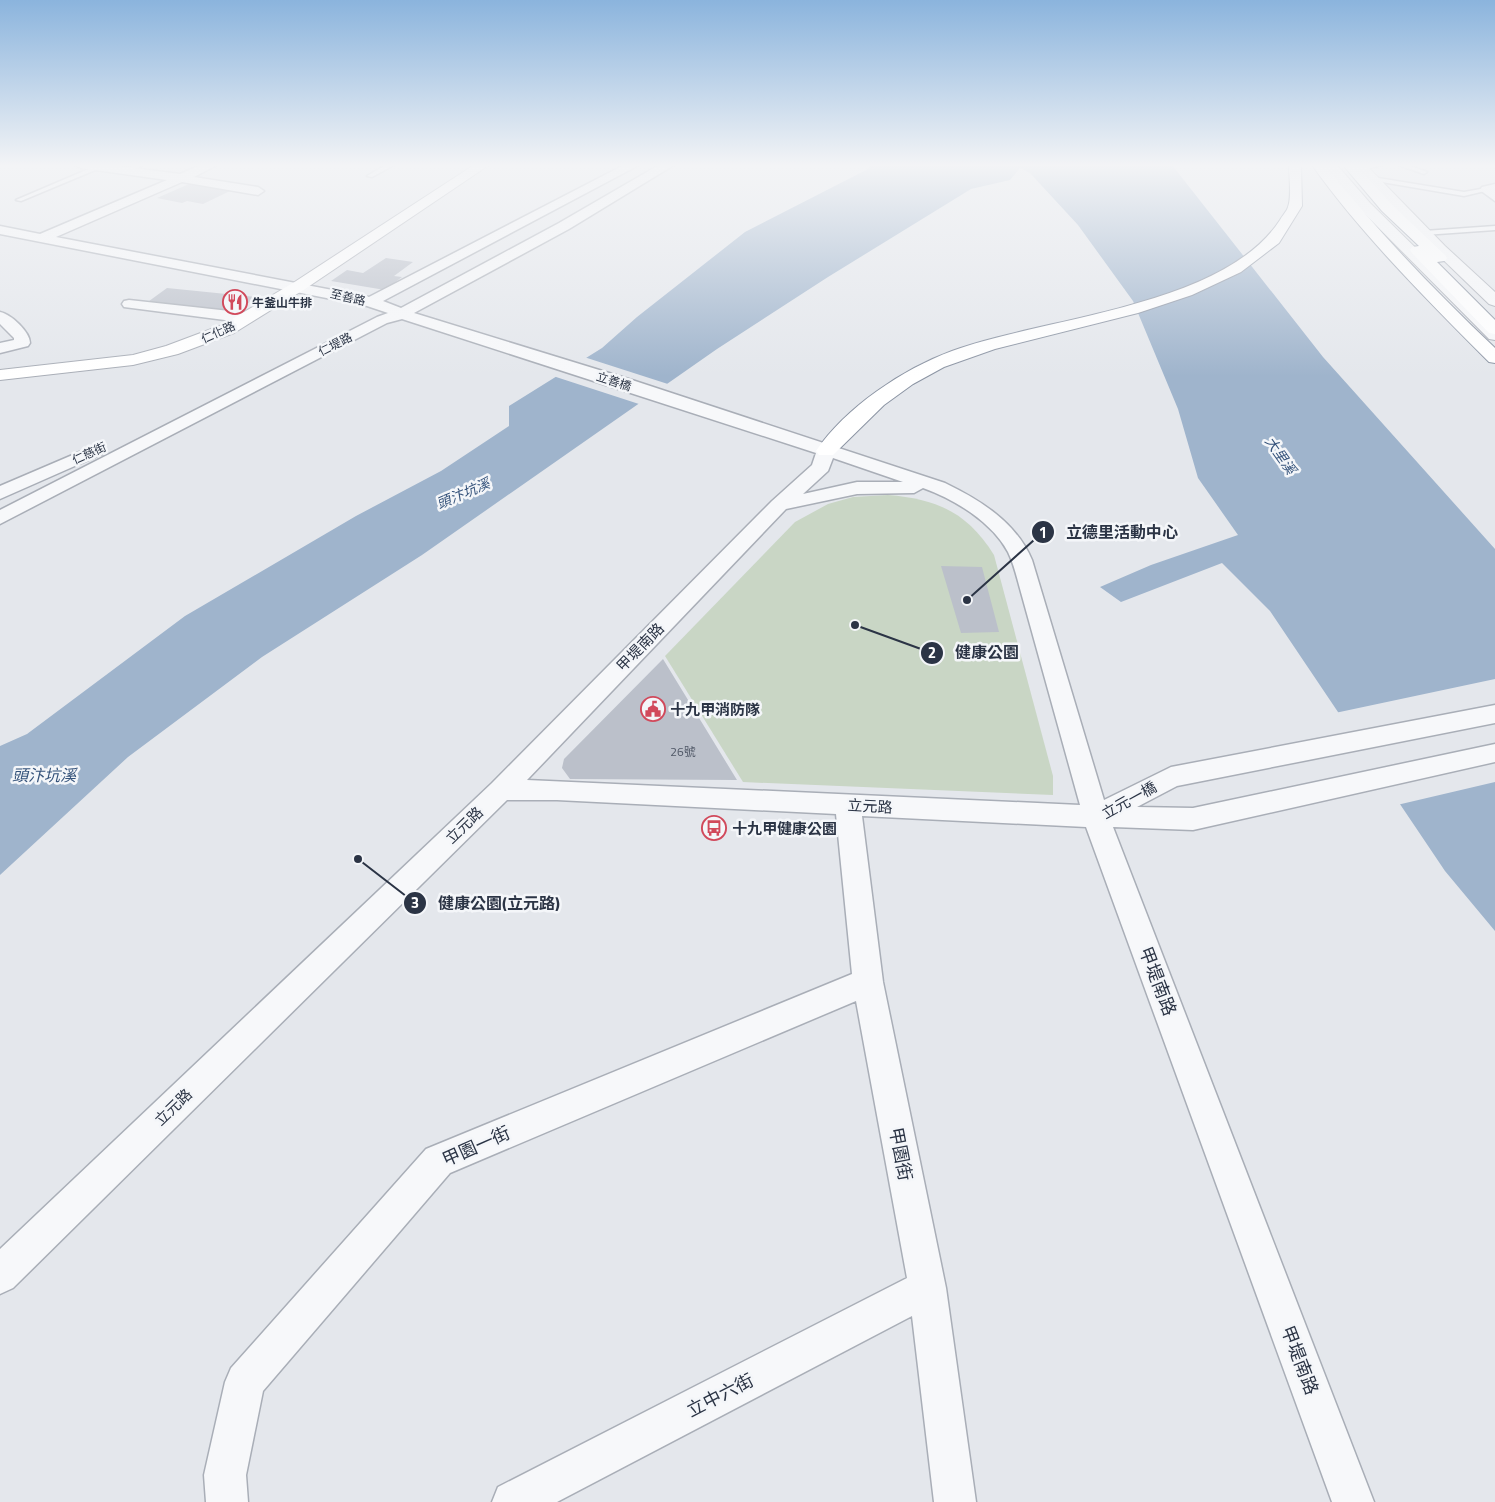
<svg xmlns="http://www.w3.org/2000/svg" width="1495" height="1502" viewBox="0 0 1495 1502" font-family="'Titillium Web','Noto Sans TC',sans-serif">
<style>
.green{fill:#c9d6c5}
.water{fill:#9fb4cc}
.pier{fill:#e4e7ec}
.building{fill:#bbc0ca}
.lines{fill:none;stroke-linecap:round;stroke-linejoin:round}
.service-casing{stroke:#a9aeb7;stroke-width:3}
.minor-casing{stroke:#a9aeb7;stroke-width:3}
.tertiary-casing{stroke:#a9aeb7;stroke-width:2}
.secondary-casing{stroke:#a9aeb7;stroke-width:2}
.trunk-casing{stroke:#8b94a3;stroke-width:2}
.service{fill:#f7f8fa;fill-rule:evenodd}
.minor{fill:#f7f8fa;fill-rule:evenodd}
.tertiary{fill:#f7f8fa;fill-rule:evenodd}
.secondary{fill:#fff;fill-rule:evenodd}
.trunk{fill:#fff;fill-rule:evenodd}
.labels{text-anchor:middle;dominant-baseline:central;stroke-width:5;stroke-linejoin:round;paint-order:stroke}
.far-street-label{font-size:12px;fill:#2b3445;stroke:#f4f6f9}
.far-poi-label{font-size:12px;font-weight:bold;fill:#2b3445;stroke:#f4f6f9;text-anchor:start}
.number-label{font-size:12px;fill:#4f5766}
.far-water-label{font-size:14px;font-style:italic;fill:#34527a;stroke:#f4f6f9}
.street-label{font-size:15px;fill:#2b3445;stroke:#f4f6f9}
.poi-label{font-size:15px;font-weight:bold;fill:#2b3445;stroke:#f4f6f9;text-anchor:start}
.water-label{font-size:16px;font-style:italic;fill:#34527a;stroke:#f4f6f9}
.near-street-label{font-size:18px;fill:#2b3445;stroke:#f4f6f9}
.leader{fill:none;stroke:#2b3445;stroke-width:2}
.callout-dot{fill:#2b3445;stroke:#f4f6f9;stroke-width:2}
.mark-label{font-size:15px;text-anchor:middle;font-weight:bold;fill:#fff}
.callout-label{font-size:16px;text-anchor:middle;font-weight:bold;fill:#2b3445;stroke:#f4f6f9;stroke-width:5;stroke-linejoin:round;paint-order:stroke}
</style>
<rect width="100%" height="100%" fill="#e4e7ec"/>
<path class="green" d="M888 495C937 499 967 512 994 555L1053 776V795L743 782 665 656 795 522 828 504 853 497Z"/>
<path class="water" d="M871 165H1172L1323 357 1495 549V931L1445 871 1270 611 1222 563 1121 602 1100 587 1151 565 1238 535 1198 478 1178 409 1133 301 1078 225 1030 173 1020 168 1010 180 971 189 828 277 717 349 422 555 262 657 128 757 0 875V746L27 734 185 616 356 516 441 471 509 426V406L602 348 637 317 745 232 868 169Z"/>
<path class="pier" d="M584 357 671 385 642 405 553 376Z
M1495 679V782L1397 805 1335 713Z"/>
<path class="building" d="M189 184 230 191 203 204 187 201 182 203 157 198Z
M386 258 413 262 394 276 402 277 385 290 331 281 347 270 363 273Z
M167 288 256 297 236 313 145 304Z
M941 566 982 567 999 632 961 633Z
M663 659 737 780 570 779 562 768 564 759Z"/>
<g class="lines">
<defs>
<path id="service" d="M98 165 100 168 21 201 16 200Z
M135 165H143L131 171 126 170Z
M386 165H394L372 177 367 176Z
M1368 165H1383L1362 170 1359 168Z
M1398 165H1408L1427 172 1424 174Z
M1372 177 1464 192 1486 188 1489 190 1464 196 1370 180Z
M1495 226V230L1424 235 1421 233 1424 231Z"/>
<path id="minor" d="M75 165H110L180 174 201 165H217L194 177 258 187 264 191 258 195 182 182 56 237 369 297 624 165H639L383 301 401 308 559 223 659 165H674L569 229 414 313 635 381 945 483C980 500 1016 522 1032 560L1104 800 1171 767 1495 705V723L1177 786 1137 807 1193 808 1495 744V762L1193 830 1113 827 1374 1502H1332L1086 827 862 816 883 982 946 1288 976 1502H934L912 1316 557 1502H492L498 1487 907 1278 856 1001 450 1173 263 1391 246 1475 248 1502H206L204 1475 225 1382 231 1368 426 1149 852 974 836 814 557 800H507L13 1288 0 1294V1249L492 783 772 501 812 465 816 453 402 319 387 323 0 524V510L377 317 388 313 367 306 0 234V226L40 234 167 180 81 168ZM833 458 903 482H857L803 494 828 471ZM923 488C954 499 992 522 1008 552 1013 562 1016 574 1019 585L1080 805 527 780 786 509 857 494 914 493Z
M1495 184V201L1480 190 1482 187Z
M129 300 248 313 256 318 248 323 124 307 122 304 124 301Z
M0 312C11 314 30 332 30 343L28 346 0 353V343L14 340V338L0 324Z
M96 445 102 446 105 450 102 454 0 499V486Z"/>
<path id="tertiary" d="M1324 165H1337L1370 203 1495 326V340L1489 339 1360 209Z
M1353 165H1366L1445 246 1495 292V306L1489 304 1435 252Z"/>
<path id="secondary" d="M474 165H489L305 289 234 333 178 354 133 365 0 380V370L133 355 166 346 222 325 293 283Z"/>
<path id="trunk" d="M1289 165H1301L1302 206 1279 243 1241 272 1192 295 1138 313 995 349 944 367 913 384 884 405 833 455H819L816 451C846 407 903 369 952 351 1044 317 1224 307 1280 220 1282 216 1287 211 1288 207 1292 196 1289 177 1289 165Z
M1312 165H1325C1376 230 1435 291 1495 348V363L1489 362C1429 302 1361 234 1312 165Z
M1343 165H1356L1392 205 1445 255 1447 258 1445 261 1437 262 1495 320V334L1489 333 1412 253 1410 250 1412 247 1419 246 1382 211Z"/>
</defs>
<use href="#service" class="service-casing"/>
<use href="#minor" class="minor-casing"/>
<use href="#tertiary" class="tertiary-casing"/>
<use href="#secondary" class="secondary-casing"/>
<use href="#trunk" class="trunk-casing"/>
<use href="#service" class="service"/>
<use href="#minor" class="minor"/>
<use href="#tertiary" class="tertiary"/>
<use href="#secondary" class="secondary"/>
<use href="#trunk" class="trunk"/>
</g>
<linearGradient id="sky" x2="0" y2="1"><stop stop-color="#8bb4dd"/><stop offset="0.44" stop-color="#f3f4f6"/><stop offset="1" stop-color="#f3f4f6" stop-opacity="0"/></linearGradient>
<rect width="1495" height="376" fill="url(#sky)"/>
<defs>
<symbol id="restaurant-ring" viewBox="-11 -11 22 22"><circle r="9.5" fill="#f4f6f9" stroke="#d1495b" stroke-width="1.5"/><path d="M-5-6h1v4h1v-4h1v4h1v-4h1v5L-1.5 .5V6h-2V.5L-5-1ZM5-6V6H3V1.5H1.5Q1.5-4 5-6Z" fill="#d1495b"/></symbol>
<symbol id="civic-ring" viewBox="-11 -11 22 22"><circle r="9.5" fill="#f4f6f9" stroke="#d1495b" stroke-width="1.5"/><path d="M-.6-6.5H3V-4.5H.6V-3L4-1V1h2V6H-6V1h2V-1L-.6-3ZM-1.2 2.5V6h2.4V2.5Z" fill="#d1495b"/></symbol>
<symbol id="bus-ring" viewBox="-11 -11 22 22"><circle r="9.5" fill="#f4f6f9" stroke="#d1495b" stroke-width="1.5"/><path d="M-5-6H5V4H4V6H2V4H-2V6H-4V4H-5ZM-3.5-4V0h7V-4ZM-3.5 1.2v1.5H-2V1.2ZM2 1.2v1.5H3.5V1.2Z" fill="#d1495b"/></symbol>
</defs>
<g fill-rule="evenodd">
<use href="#restaurant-ring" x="221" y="288" width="28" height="28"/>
<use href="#civic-ring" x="639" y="695" width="28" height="28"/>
<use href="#bus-ring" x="700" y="814" width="28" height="28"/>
</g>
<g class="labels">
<g class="far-street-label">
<text transform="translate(348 297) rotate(13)">至善路</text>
<text transform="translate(218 332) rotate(-24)">仁化路</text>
<text transform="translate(335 344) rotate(-27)">仁堤路</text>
<text transform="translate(614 381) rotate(18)">立善橋</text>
<text transform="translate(89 453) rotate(-24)">仁慈街</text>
</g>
<g class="far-poi-label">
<text x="252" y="302">牛釜山牛排</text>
</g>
<g class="number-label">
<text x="683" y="751">26號</text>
</g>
<g class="far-water-label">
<text transform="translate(1281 455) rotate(55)">大里溪</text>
<text transform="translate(463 493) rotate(-23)">頭汴坑溪</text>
</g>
<g class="street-label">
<text transform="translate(640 647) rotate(-46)">甲堤南路</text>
<text transform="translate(1129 800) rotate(-29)">立元一橋</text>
<text transform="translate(870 806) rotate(3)">立元路</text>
<text transform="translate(464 825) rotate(-44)">立元路</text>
<text transform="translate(173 1107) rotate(-44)">立元路</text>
</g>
<g class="poi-label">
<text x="670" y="709">十九甲消防隊</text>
<text x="732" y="828">十九甲健康公園</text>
</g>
<g class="water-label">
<text x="44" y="775">頭汴坑溪</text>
</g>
<g class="near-street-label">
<text transform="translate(1158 981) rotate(69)">甲堤南路</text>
<text transform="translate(476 1146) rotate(-24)">甲園一街</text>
<text transform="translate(901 1154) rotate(79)">甲園街</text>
<text transform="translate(1300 1360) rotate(69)">甲堤南路</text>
<text transform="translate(720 1395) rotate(-27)">立中六街</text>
</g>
</g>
<path class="leader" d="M967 600L1043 532M855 625L932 653M358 859L415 903"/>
<g class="callout-dot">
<circle cx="967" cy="600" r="5"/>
<circle cx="855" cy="625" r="5"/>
<circle cx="358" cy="859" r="5"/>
<circle cx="1043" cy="532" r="12"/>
<circle cx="932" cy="653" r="12"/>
<circle cx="415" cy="903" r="12"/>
</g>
<g class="mark-label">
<text x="1043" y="538">1</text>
<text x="932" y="658">2</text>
<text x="415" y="908">3</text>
</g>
<g class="callout-label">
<text x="1122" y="538">立德里活動中心</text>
<text x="987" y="658">健康公園</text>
<text x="499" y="909">健康公園(立元路)</text>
</g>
</svg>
